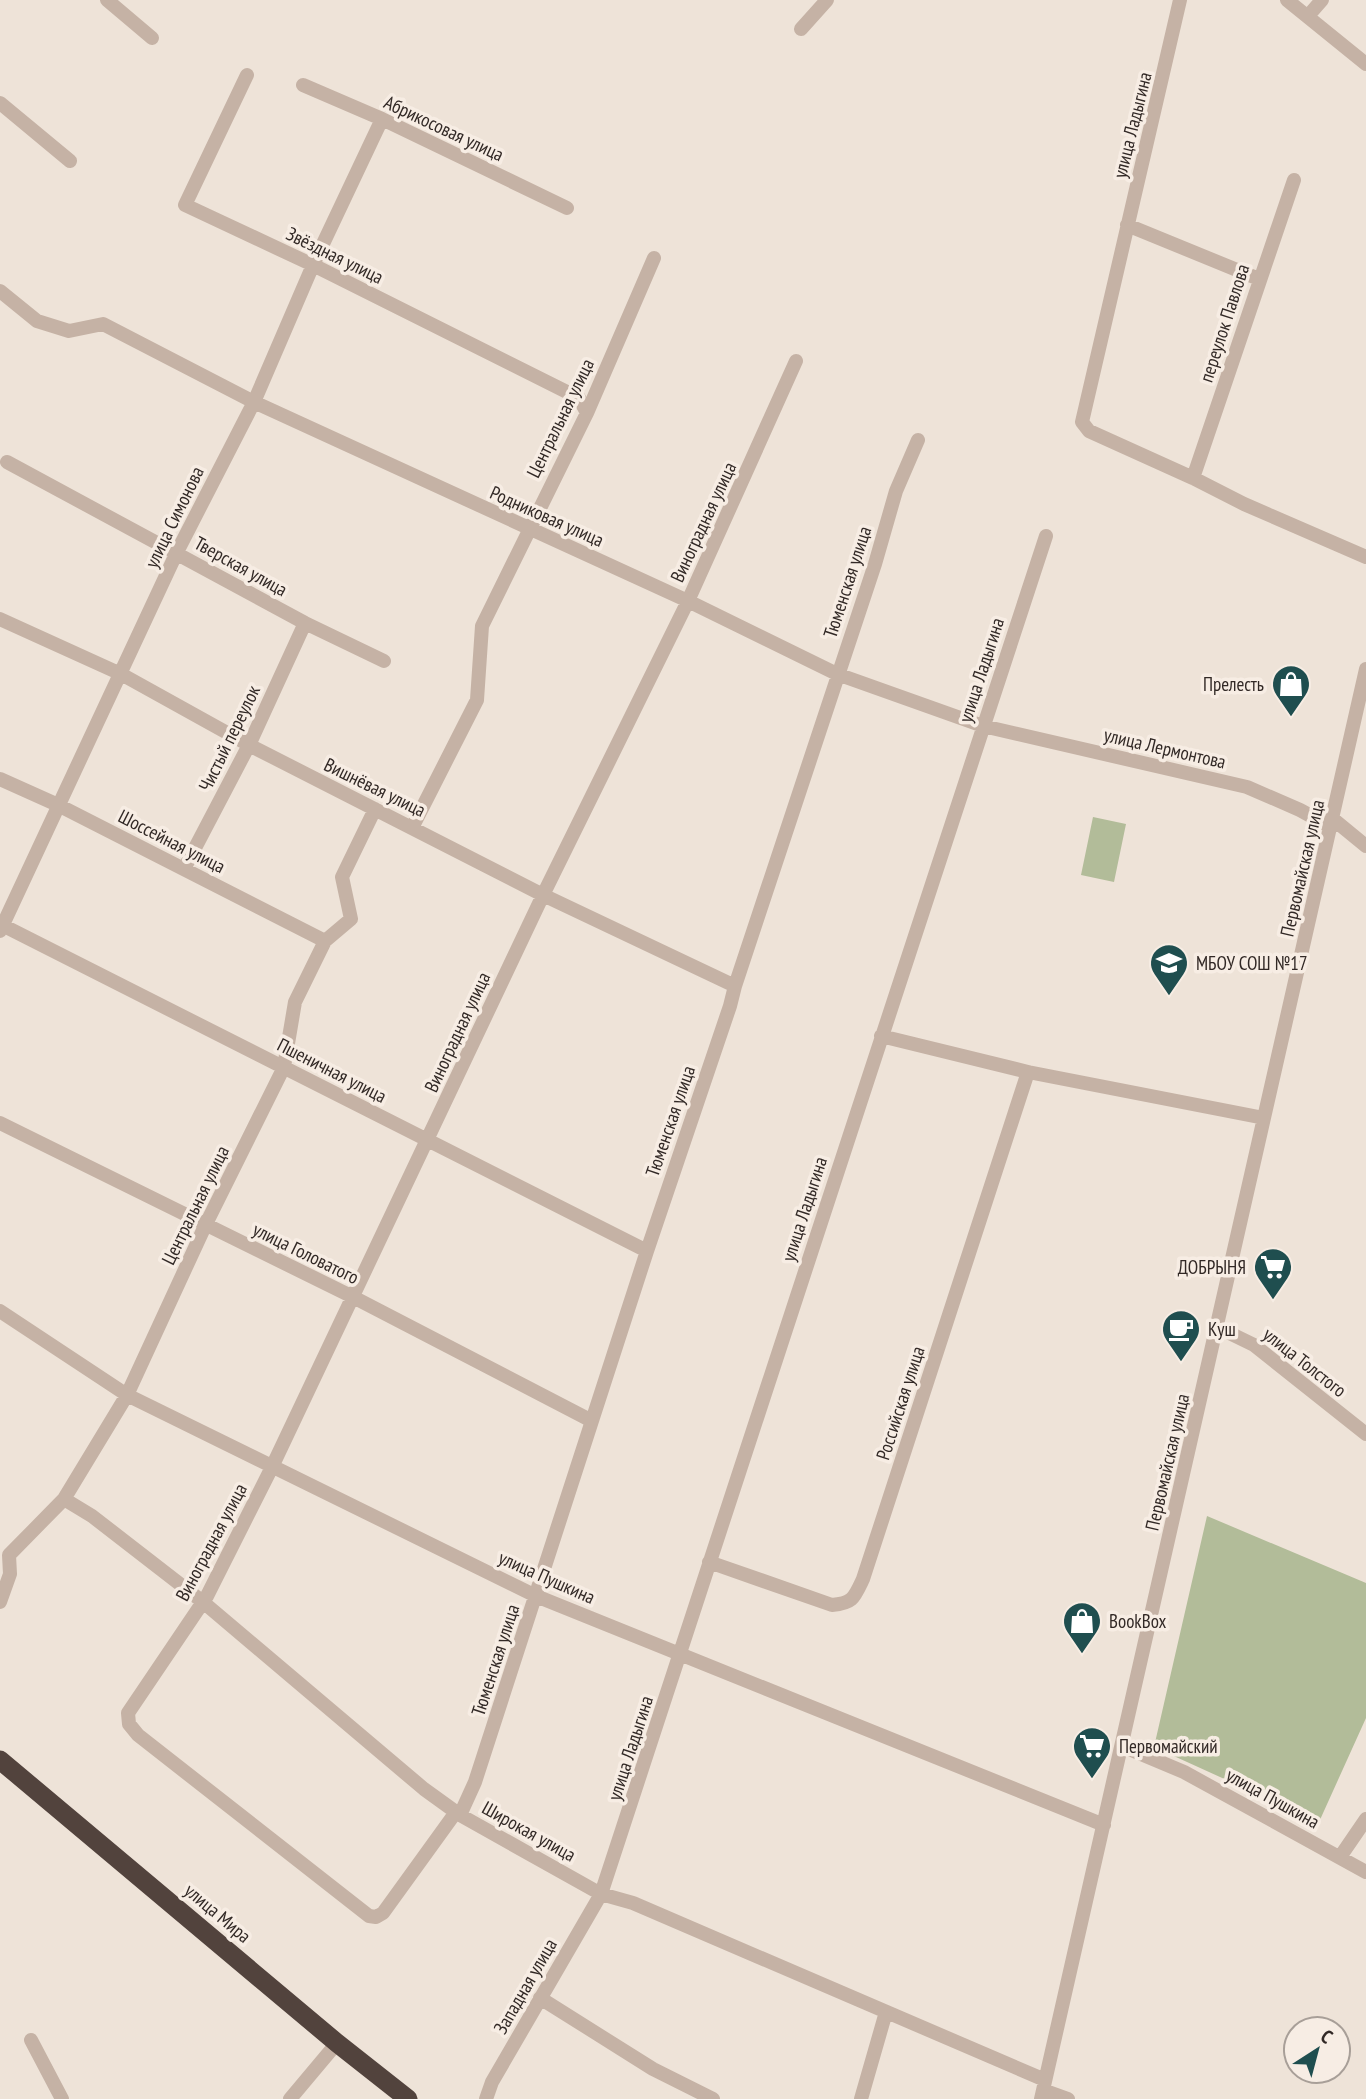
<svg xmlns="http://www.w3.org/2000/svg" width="1366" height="2099" viewBox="0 0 1366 2099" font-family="'PT Sans Narrow',sans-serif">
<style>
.green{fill:#b2bc99}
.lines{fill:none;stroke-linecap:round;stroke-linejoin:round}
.minor{stroke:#c5b2a5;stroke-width:14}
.highway{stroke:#52433d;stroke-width:19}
.labels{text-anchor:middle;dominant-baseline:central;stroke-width:7;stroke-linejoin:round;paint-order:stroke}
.street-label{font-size:19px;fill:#322926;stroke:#f7ede4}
.poi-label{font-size:19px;fill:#322926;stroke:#f7ede4;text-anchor:start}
</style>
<rect width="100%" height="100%" fill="#eee3d8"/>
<path class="green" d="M1093 817 1126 824 1114 882 1081 875Z
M1207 1516 1366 1583V1718L1319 1822 1154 1747Z"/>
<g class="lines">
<path class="minor" d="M107 0 152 38
M1180 0 1082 422 1089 431 1193 478 1244 504 1366 557
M1287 0 1366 64
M1308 16 1322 0
M801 29 827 0
M247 75 185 205 313 265 579 398 587 413
M303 85 382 119 567 208
M0 103 70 161
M1127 225 1259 279
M0 291 37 321 69 331 103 324 254 402 688 601 837 674 983 726 1247 787 1300 810 1331 827
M7 462 305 623 384 661
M1193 478 1294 180
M0 619 121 674 249 745 543 895 735 986
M0 779 58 805 325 941
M1333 819 1366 846
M413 826 477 700 482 626 587 413 654 258
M184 869 249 745 305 623
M0 924 647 1251
M0 931 177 552 254 402 313 265 382 119
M881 1036 1028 1072 1264 1118
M0 1123 353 1297 592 1421
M0 1311 127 1395 536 1596 1104 1825
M1217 1327 1254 1345 1366 1434
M64 1499 92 1516 203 1602 424 1789 460 1815 601 1894 633 1903 1045 2080
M709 1562 832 1605C853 1603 854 1598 863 1579L1028 1072
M0 1602 10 1574 9 1555 64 1499 127 1395 205 1226 284 1067 295 1002 325 941 351 919 342 877 375 809
M1122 1746 1184 1772 1366 1872
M456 1812 383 1913 376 1917 369 1916 138 1735 129 1724 128 1713 207 1596 272 1467 543 895 688 601 796 361
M460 1815 475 1782 647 1251 730 1006 735 986 875 564 896 491 918 440
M1340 1857 1366 1819
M540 1998 653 2069 713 2099
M31 2040 62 2099
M1043 2090 1068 2099
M290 2099 337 2043
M486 2099 492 2082 601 1894 1046 536
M861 2099 886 2012
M1041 2099 1366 669"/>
<path class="highway" d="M0 1760 337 2043 408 2099"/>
</g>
<defs>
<symbol id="shop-pin" viewBox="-11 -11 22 30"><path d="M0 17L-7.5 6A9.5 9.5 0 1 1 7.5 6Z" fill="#1f4e4f" stroke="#f7ede4"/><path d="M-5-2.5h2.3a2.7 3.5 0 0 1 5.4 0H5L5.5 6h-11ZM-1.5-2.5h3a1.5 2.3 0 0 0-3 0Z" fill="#fff"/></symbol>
<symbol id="school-pin" viewBox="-11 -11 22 30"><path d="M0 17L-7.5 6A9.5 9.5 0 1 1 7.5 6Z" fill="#1f4e4f" stroke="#f7ede4"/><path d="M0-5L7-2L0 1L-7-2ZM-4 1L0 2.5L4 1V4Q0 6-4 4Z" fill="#fff"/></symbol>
<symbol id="supermarket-pin" viewBox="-11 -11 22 30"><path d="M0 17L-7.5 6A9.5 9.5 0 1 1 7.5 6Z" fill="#1f4e4f" stroke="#f7ede4"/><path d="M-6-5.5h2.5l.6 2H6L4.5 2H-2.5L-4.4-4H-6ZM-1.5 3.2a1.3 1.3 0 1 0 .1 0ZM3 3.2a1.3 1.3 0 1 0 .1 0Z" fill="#fff"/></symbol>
<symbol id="cafe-pin" viewBox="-11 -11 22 30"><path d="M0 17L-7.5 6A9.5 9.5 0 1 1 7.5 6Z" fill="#1f4e4f" stroke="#f7ede4"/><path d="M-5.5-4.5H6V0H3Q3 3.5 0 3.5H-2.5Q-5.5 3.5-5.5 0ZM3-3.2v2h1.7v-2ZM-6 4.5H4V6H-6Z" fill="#fff"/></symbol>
</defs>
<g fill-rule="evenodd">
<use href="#shop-pin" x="1269" y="662" width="44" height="60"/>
<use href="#school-pin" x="1147" y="941" width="44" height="60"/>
<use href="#supermarket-pin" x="1251" y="1245" width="44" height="60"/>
<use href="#cafe-pin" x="1159" y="1307" width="44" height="60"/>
<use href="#shop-pin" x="1060" y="1599" width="44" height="60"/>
<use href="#supermarket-pin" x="1070" y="1724" width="44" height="60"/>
</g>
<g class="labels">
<g class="street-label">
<text transform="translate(1132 125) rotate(-76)">улица Ладыгина</text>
<text transform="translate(444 128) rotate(25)">Абрикосовая улица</text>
<text transform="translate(335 255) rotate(26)">Звёздная улица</text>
<text transform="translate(1224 323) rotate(-72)">переулок Павлова</text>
<text transform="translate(560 418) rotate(-64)">Центральная улица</text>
<text transform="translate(547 516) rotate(24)">Родниковая улица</text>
<text transform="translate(174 517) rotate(-64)">улица Симонова</text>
<text transform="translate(703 522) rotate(-65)">Виноградная улица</text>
<text transform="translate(241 566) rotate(29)">Тверская улица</text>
<text transform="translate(847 582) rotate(-72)">Тюменская улица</text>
<text transform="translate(981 670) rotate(-72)">улица Ладыгина</text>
<text transform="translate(229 738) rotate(-64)">Чистый переулок</text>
<text transform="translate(1165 748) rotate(13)">улица Лермонтова</text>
<text transform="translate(375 787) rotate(26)">Вишнёвая улица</text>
<text transform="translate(172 841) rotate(27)">Шоссейная улица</text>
<text transform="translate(1302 868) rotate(-77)">Первомайская улица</text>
<text transform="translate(457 1032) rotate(-65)">Виноградная улица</text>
<text transform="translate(332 1070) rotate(27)">Пшеничная улица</text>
<text transform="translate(670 1121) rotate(-71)">Тюменская улица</text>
<text transform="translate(195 1205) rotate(-64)">Центральная улица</text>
<text transform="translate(804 1209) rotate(-72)">улица Ладыгина</text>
<text transform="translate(306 1253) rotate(26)">улица Головатого</text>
<text transform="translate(1305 1362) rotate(38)">улица Толстого</text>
<text transform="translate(900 1403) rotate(-72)">Российская улица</text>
<text transform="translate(1167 1462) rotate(-77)">Первомайская улица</text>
<text transform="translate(211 1542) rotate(-62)">Виноградная улица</text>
<text transform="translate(547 1577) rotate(24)">улица Пушкина</text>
<text transform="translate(495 1660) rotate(-72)">Тюменская улица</text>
<text transform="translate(630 1748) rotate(-72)">улица Ладыгина</text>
<text transform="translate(1273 1798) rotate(29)">улица Пушкина</text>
<text transform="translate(529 1831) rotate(29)">Широкая улица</text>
<text transform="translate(218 1913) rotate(40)">улица Мира</text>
<text transform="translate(525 1986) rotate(-60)">Западная улица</text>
</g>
<g class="poi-label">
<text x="1264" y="684" text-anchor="end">Прелесть</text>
<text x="1196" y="963">МБОУ СОШ №17</text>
<text x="1246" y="1267" text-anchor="end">ДОБРЫНЯ</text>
<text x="1208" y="1329">Куш</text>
<text x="1109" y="1621">BookBox</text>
<text x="1119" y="1746">Первомайский</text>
</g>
</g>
<g transform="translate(1317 2050) rotate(36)"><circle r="33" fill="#f7ede4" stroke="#a89f98" stroke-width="2"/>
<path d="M0-5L12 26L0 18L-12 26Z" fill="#1f4e4f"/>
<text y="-10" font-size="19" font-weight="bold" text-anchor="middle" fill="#322926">С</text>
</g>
</svg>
